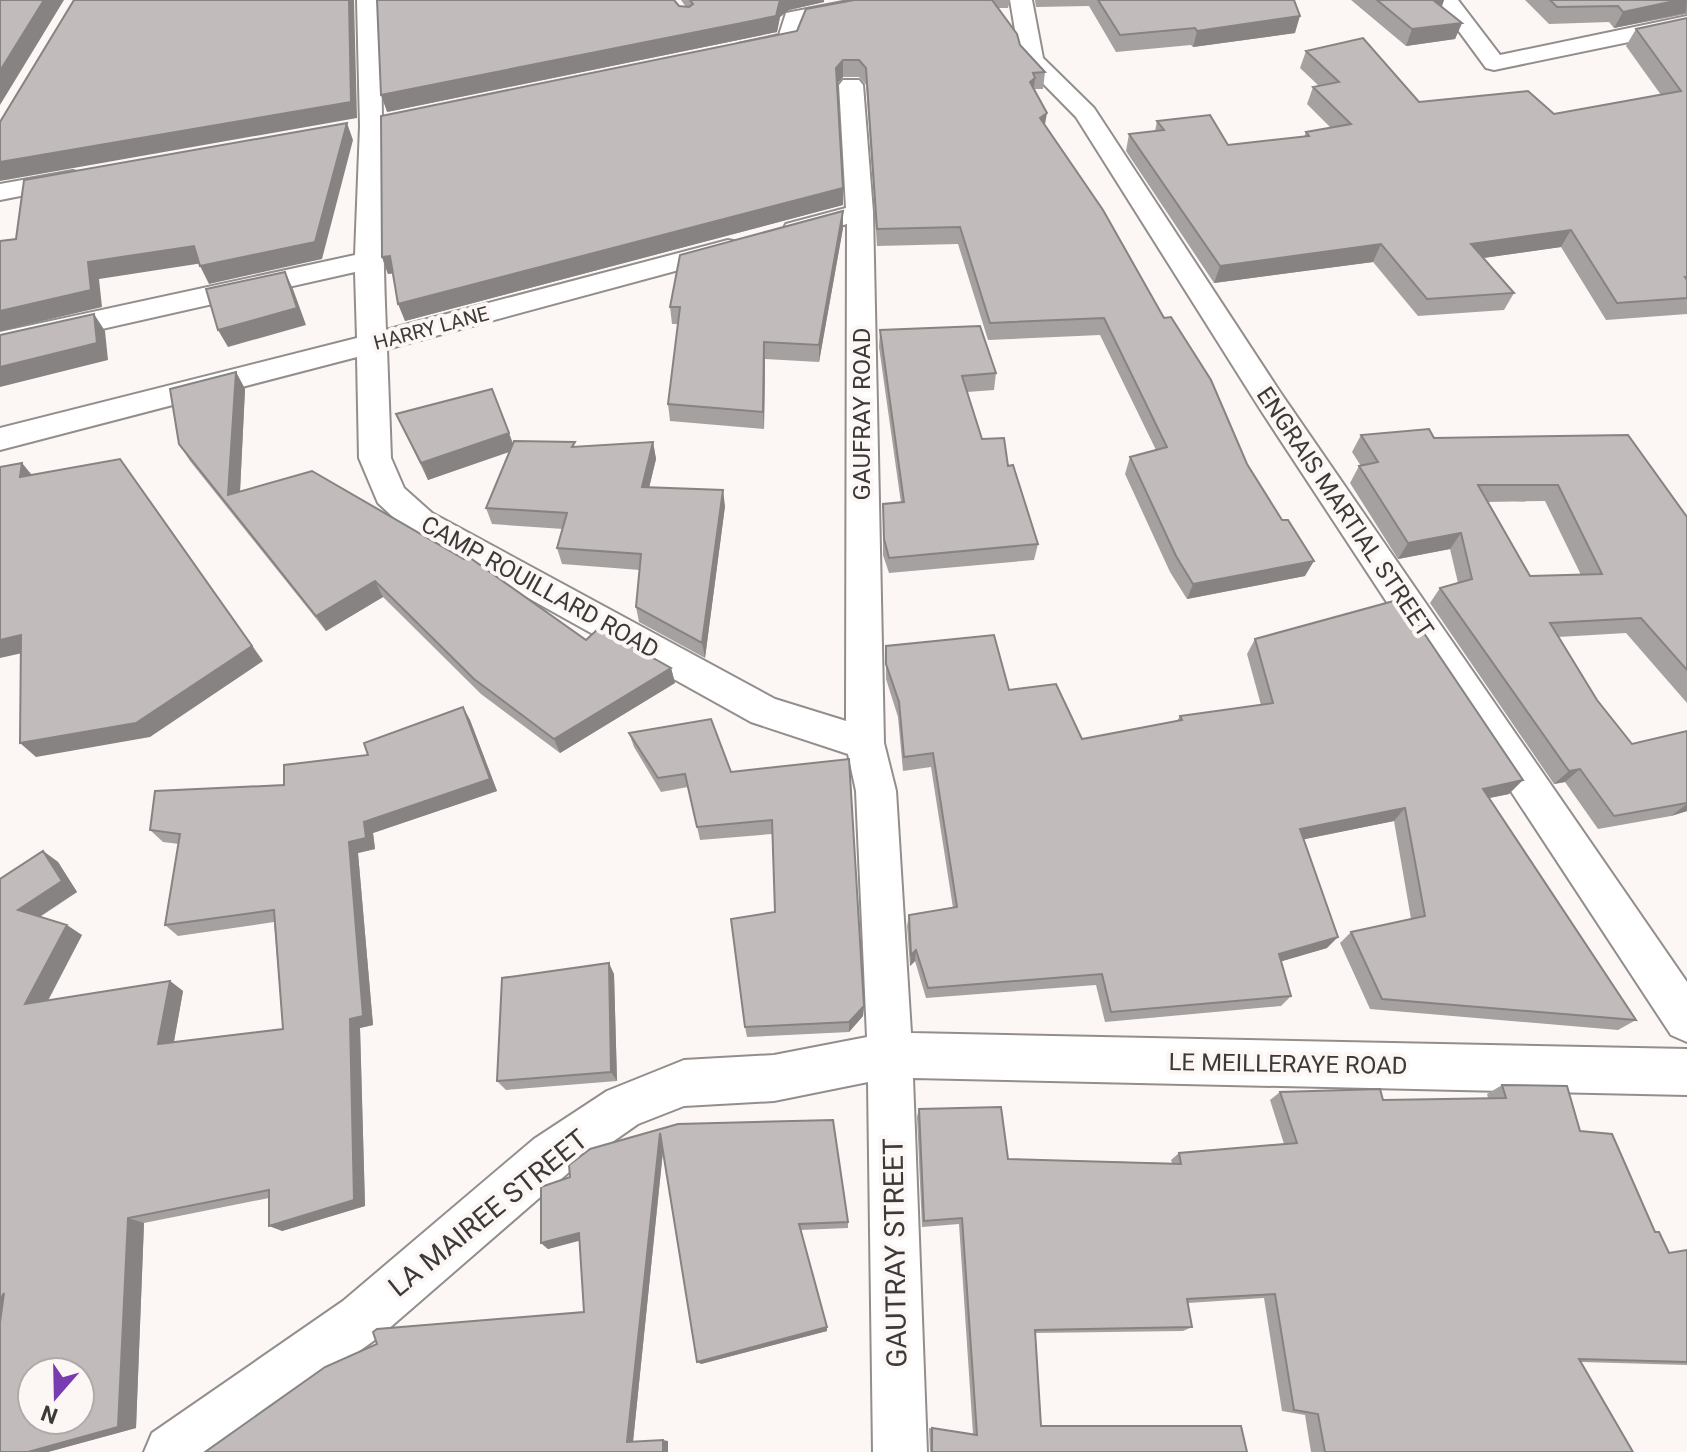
<svg xmlns="http://www.w3.org/2000/svg" width="1687" height="1452" viewBox="0 0 1687 1452" font-family="Roboto,sans-serif">
<style>
.lines{fill:none;stroke-linecap:round;stroke-linejoin:round}
.minor-casing{stroke:#938e8c;stroke-width:4}
.minor{fill:#fff;fill-rule:evenodd}
.wall{fill:#a6a1a1;fill-rule:evenodd}
.shaded-wall{fill:#878383}
.building{fill:#c1bbbb;stroke:#878383;stroke-width:2;fill-rule:evenodd}
.labels{text-anchor:middle;dominant-baseline:central;stroke-width:8;stroke-linejoin:round;paint-order:stroke}
.far-street-label{font-size:20px;fill:#3c3a39;stroke:#fcf7f5}
.street-label{font-size:24px;fill:#3c3a39;stroke:#fcf7f5}
.near-street-label{font-size:28px;fill:#3c3a39;stroke:#fcf7f5}
</style>
<rect width="100%" height="100%" fill="#fcf7f5"/>
<g class="lines">
<defs>
<path id="minor" d="M357 0H379C384 110 381 220 386 330L728 240 738 242 742 248 738 254 387 349 391 458 404 488 432 513 775 699 846 721 847 224 796 238 786 236 783 230 786 224 846 208 839 85 843 80H859L863 85 873 212 884 743 896 791 911 1033 1687 1049V1095L913 1078 927 1452H873L868 1082 774 1101 684 1106 638 1124 568 1173 379 1337 217 1452H144L152 1433 343 1301 534 1139 607 1091 684 1060 774 1055 867 1037 856 791 848 754 751 722 408 531 378 503 359 458 357 357 0 450V428L357 338 355 272 0 352V332L355 255 360 126Z
M853 0H898L887 7 804 23 797 45 746 56 738 54 735 49 738 44 779 35 786 13Z
M1010 0H1032L1043 58 1094 108 1282 395 1687 982V1042L1671 1035 1260 409 1076 117 1020 60Z
M1436 0H1458L1500 55 1687 16V30L1494 70 1486 68Z
M73 171 82 174 86 179 82 184 0 200V184Z"/>
</defs>
<use href="#minor" class="minor-casing"/>
<use href="#minor" class="minor"/>
</g>
<path class="wall" d="M681 0H824V2L789 10 780 17 777 32 387 112 679 6 686 7Z
M854 0H1010L1008 8H998L1020 45 1045 72 1043 89H1034L1045 125 1247 464 1305 576 1187 599 1170 572 1125 474 1130 457 1156 450 1100 335 988 340 958 244 877 246 866 85 859 77H843L837 84 843 205 405 321 393 273 388 274 382 257Z
M1035 0H1294L1295 33 1193 47 1191 45 1116 52 1089 6 1036 7Z
M1351 0H1444L1442 7 1462 23 1455 39 1406 46Z
M1525 0H1687V14L1614 28 1609 22 1549 24Z
M1687 18V314L1606 320 1561 247 1483 258 1514 293 1504 310 1418 316 1373 262 1214 283 1126 151 1129 134 1155 131 1157 121 1228 145 1304 137 1306 132 1331 128 1307 104 1313 87 1319 86 1300 68 1306 51 1419 102 1554 114 1661 95 1626 46 1636 29Z
M843 228 819 362 765 359 764 429 670 421 668 404 678 324H672L670 307Z
M880 330 996 373 994 390 967 392 982 439 1008 466 1038 544 1034 560 889 573 883 555V504L901 503 879 347Z
M236 372 245 389 240 492 586 640 671 668 675 683 560 753 481 694 383 597 326 631 190 461 179 444Z
M396 414 509 433 513 444 576 447 653 442 656 459 649 488 725 506 705 658 639 622 636 607 640 570 562 564 557 548 563 529 492 524 486 508 509 451 428 480Z
M1361 435 1434 438 1687 517V703L1626 633 1558 637 1597 700 1632 744 1687 731V811L1671 816 1598 829 1565 782 1554 784 1430 603 1440 588 1458 583 1450 549 1398 559 1350 483 1359 466H1361L1352 452ZM1545 501 1581 575 1530 576 1487 502Z
M1255 639 1509 794 1489 798 1636 1020 1618 1030 1370 1009 1340 943 1351 932 1411 919 1394 821 1304 839 1327 948 1281 961 1291 996 1281 1006 1105 1022 1096 985 926 998 915 961 910 966 907 926 909 915 953 908 931 767 903 771 898 717 886 679V646L1009 690 1082 739 1177 721 1180 716 1261 705 1247 654Z
M463 707 470 720 497 791 373 833 375 849 358 853 373 1025 360 1028 365 1206 282 1231 269 1198 144 1223 136 1428 48 1452H0L43 851 58 862 77 892 40 917 82 935 48 1001 170 981 183 991 174 1042 283 1029 274 922 178 936 165 925 179 844 163 842 150 830 368 755Z
M629 733 731 772 849 759 864 1006 863 1016 849 1032 747 1037 745 1027 775 912 772 834 700 840 688 787 661 792 634 747Z
M614 974 617 1081 506 1090 497 1081Z
M1502 1085 1580 1131 1655 1232 1669 1253 1687 1250V1365L1581 1362 1633 1452H1311L1305 1415 1282 1411 1264 1298 1188 1303 1192 1327 1183 1331 1035 1333 1041 1426 1247 1452H930L929 1428 973 1434 959 1224 922 1227 917 1117 919 1109 1008 1159 1172 1163 1171 1160 1179 1153 1284 1144 1270 1100 1280 1092 1383 1100 1488 1098 1487 1094Z
M678 1124 848 1222V1228L800 1230 827 1331 701 1364 663 1152 633 1441H668V1452H205L584 1312 580 1240 548 1249 541 1243 570 1177Z"/>
<path class="shaded-wall" d="M44 0H64L0 105V71Z
M349 0H354L357 118 0 181V162Z
M780 0H824V2L789 10 780 17 777 32 387 112 381 95Z
M1427 0H1444L1440 10Z
M1679 0H1687L1686 13 1614 28 1623 12Z
M1300 16 1295 33 1193 47 1197 31Z
M1462 23 1455 39 1406 46 1412 29Z
M843 60V77L836 85V68Z
M1035 78 1033 95 1030 82Z
M1047 113 1044 130 1040 118Z
M347 123 353 140 322 259 209 284 200 266Z
M843 188V205L405 321 398 304Z
M843 211V228L819 362V345Z
M1571 230 1561 247 1462 261 1471 244Z
M1381 244 1373 262 1214 283 1220 266Z
M194 246 203 263 99 279 102 307 0 331V311L88 262Z
M390 256 396 273 388 274 382 257Z
M285 272 293 289 306 325 228 347 218 330Z
M94 314 105 331 108 360 0 387V367Z
M764 342 765 359 764 429 763 412Z
M236 372 245 389 239 511 228 495Z
M509 433 515 450 428 480 421 463Z
M653 442 656 459 645 504 642 487Z
M120 459 263 661 150 737 36 757 20 743Z
M22 463 36 480 20 477Z
M723 490 725 506 705 658 702 643Z
M1461 533 1450 549 1398 559 1408 543Z
M1314 561 1305 576 1187 599 1193 584Z
M375 581 383 597 326 631 316 616Z
M21 635 36 650 0 658V640Z
M671 668 675 683 560 753 554 739Z
M463 707 470 720 497 791 373 833 375 849 358 853 373 1025 360 1028 365 1206 282 1231 269 1226 350 1019 349 842Z
M1580 769 1565 782 1554 784 1569 771Z
M1523 780 1509 794 1470 802 1483 789Z
M1687 804V811L1671 816Z
M1405 808 1394 821 1291 842 1300 829Z
M43 851 58 862 77 892 34 920 18 910Z
M67 925 82 935 41 1013 25 1004Z
M1338 937 1327 948 1269 965 1279 954Z
M916 950 915 961 910 966 911 955Z
M609 963 614 974 617 1081 611 1072Z
M170 981 183 991 172 1052 158 1044Z
M864 1006 863 1016 849 1032V1022Z
M660 1133 664 1140 633 1442H627Z
M128 1218 144 1223 136 1428 48 1452H28Z
M579 1233 586 1239 548 1249 541 1243Z
M4 1293 0 1340V1300Z
M827 1327V1331L701 1364 697 1362Z
M663 1440 668 1441V1452H663Z"/>
<path class="building" d="M0 0H44L0 71Z
M74 0H349L351 102 0 162V122Z
M377 0H674L679 6 689 7 693 4 690 0H780L776 16 381 95Z
M854 0H992L1017 34 1020 45 1045 72 1033 73 1035 78 1030 82 1047 113 1040 118 1103 210 1164 318 1171 317 1211 380 1247 464 1282 520H1288L1314 561 1193 584 1176 556 1130 457 1167 447 1104 318 990 323 960 227 877 229 866 68 859 60H843L836 68 843 188 398 304 390 256 382 257 381 116 797 31 806 9Z
M1098 0H1294L1300 16 1197 31 1195 28 1120 35Z
M1377 0H1433L1462 23 1412 29Z
M1550 0H1679L1623 12 1618 6 1557 7Z
M1687 18V277H1685L1687 280V298L1617 303 1571 230 1471 244 1514 293 1427 299 1381 244 1220 266 1129 134 1164 130 1157 121 1210 115 1228 145 1309 136 1306 132 1351 124 1313 87 1339 82 1306 51 1363 38 1419 102 1528 91 1554 114 1681 91 1636 29Z
M347 123 315 242 200 266 194 246 88 262 91 290 0 311V241L16 239 24 180Z
M843 211 819 345 764 342 763 412 668 404 680 307H670L680 255Z
M285 272 297 308 218 330 206 289Z
M94 314 97 343 0 367V335Z
M980 326 996 373 962 376 982 439 1004 438 1008 466 1013 465 1038 544 889 558 884 539 883 504 904 502 880 330Z
M236 372 228 495 312 471 464 559 466 555 586 640 599 628 671 668 554 739 474 679 375 581 316 616 179 444 170 389Z
M492 389 509 433 421 463 396 414Z
M1429 429 1434 438 1628 435 1687 517V670L1641 618 1550 623 1597 700 1632 744 1687 731V803L1614 816 1580 769 1569 771 1440 588 1472 579 1461 533 1408 543 1359 466 1378 462 1361 435ZM1478 485H1558L1602 574 1530 576Z
M514 441 575 442 572 447 653 442 642 487 723 490 702 643 636 607 641 554 557 548 567 513 486 508Z
M120 459 252 646 136 723 20 743 21 635 0 640V467L22 463 20 477Z
M1401 599 1523 780 1483 789 1636 1020 1382 999 1351 932 1425 916 1405 808 1300 829 1338 937 1279 954 1291 996 1111 1012 1102 974 928 988 916 950 911 955 909 915 957 907 933 753 904 757 899 702 886 664V646L994 635 1009 690 1056 684 1082 739 1182 720 1180 716 1273 703 1255 639Z
M463 707 490 779 364 822 366 838 349 842 363 1016 350 1019 354 1200 269 1226V1190L128 1218 118 1427 28 1452H0V1322L4 1293 0 1300V879L43 851 62 881 18 910 67 925 25 1004 170 981 158 1044 283 1029 274 910 165 925 180 834 150 830 155 791 284 785V765L368 755 364 743ZM32 1372H80V1420H32Z
M711 719 731 772 849 759 864 1006 849 1022 745 1027 731 919 775 912 772 820 697 827 685 774 658 778 629 733Z
M609 963 611 1072 497 1081 502 978Z
M1502 1085 1567 1086 1580 1131 1612 1134 1655 1232H1659L1669 1253 1687 1250V1362L1579 1359 1633 1452H1325L1318 1414 1294 1410 1275 1294 1187 1299 1192 1327 1035 1330 1041 1426H1241L1247 1452H932V1428L977 1435 962 1218 924 1221 919 1109 1001 1107 1008 1159 1181 1164 1179 1153 1297 1143 1280 1092 1380 1089 1383 1100 1506 1098Z
M833 1120 848 1222 799 1224 827 1327 697 1362 660 1133 627 1442 663 1440V1452H205L325 1367 377 1344 373 1332 377 1329 584 1312 579 1233 541 1243V1187L570 1177 569 1165 590 1149 678 1124Z"/>
<g class="labels">
<g class="far-street-label">
<text transform="translate(431 328) rotate(-15)">HARRY LANE</text>
</g>
<g class="street-label">
<text transform="translate(862 414) rotate(-90)">GAUFRAY ROAD</text>
<text transform="translate(1345 512) rotate(56)">ENGRAIS MARTIAL STREET</text>
<text transform="translate(540 587) rotate(29)">CAMP ROUILLARD ROAD</text>
<text transform="translate(1288 1064) rotate(1)">LE MEILLERAYE ROAD</text>
</g>
<g class="near-street-label">
<text transform="translate(488 1213) rotate(-39)">LA MAIREE STREET</text>
<text transform="translate(895 1253) rotate(-91)">GAUTRAY STREET</text>
</g>
</g>
<g transform="translate(56 1396) rotate(200)"><circle r="38" fill="#fcf7f5" stroke="#afabaa" stroke-width="2"/>
<path d="M0-6L14 30L0 20L-14 30Z" fill="#783bb0"/>
<text y="-12" font-size="22" font-weight="bold" text-anchor="middle" fill="#3c3a39">N</text>
</g>
</svg>
